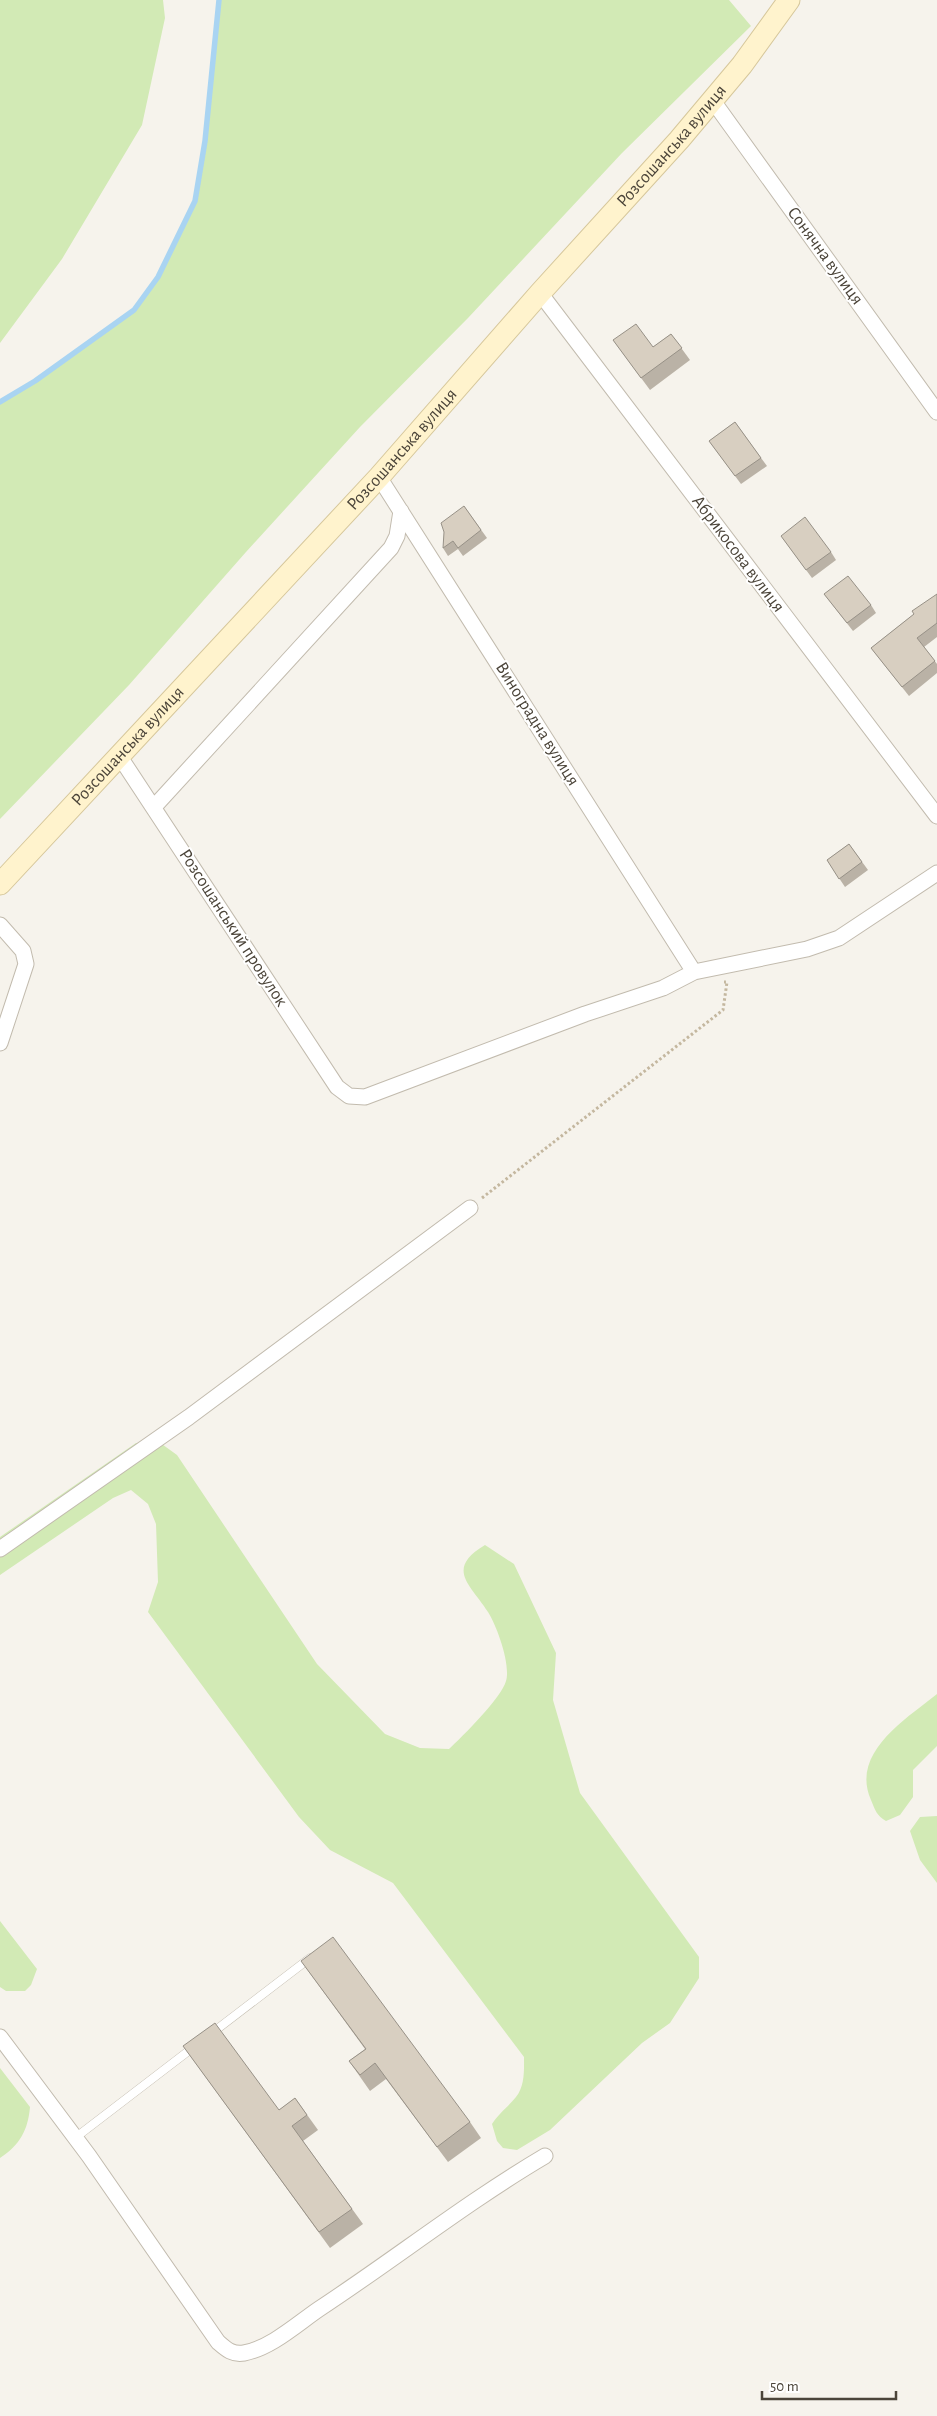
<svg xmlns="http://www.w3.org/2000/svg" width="937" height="2416" viewBox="0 0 937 2416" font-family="'Alegreya Sans',sans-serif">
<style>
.green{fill:#d2eab5}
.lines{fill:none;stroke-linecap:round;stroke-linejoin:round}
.stream{stroke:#a9d4f2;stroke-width:5.5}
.lane-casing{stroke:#c2bbae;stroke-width:9}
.street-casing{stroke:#c2bbae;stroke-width:17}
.secondary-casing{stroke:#d6c79b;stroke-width:23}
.path{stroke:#c4b79f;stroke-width:3;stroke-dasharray:2.5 2.5;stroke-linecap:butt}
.lane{stroke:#fff;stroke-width:8}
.street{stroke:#fff;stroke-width:15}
.secondary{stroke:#fff3cd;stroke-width:21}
.wall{fill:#bab2a6}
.building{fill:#d8cfc1;stroke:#979187}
.labels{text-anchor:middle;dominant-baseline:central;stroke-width:4;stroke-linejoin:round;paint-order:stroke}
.street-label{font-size:18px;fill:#4b4439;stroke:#fff}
</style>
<rect width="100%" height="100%" fill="#f6f3ec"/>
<path class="green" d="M0 0H163L165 18 142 125 62 259 0 343Z
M219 0H729L751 26 622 153 468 318 360 427 246 552 129 685 0 819V402L35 381 134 310 158 277 195 201 205 141Z
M159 1442 177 1455 317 1664 385 1734 420 1748 449 1749C462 1737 502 1697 506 1681 511 1665 497 1626 488 1612 470 1584 445 1569 485 1545L514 1564 556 1653 553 1700 580 1793 699 1957V1978L670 2023 642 2043 550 2130 517 2150 503 2148 497 2141 492 2124C499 2113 508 2107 516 2097 525 2086 524 2070 524 2057L393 1883 330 1850 299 1817 148 1612 158 1582 156 1524 148 1504 131 1490 113 1498 0 1575V1537L136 1443Z
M937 1694V1746L913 1770V1797L900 1815 886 1821C877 1816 875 1810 871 1800 850 1753 906 1719 937 1694Z
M937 1816V1883L920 1860 910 1831 920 1817Z
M0 1921 37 1969 31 1985 25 1991H6L0 1987Z
M0 2068 30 2107C28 2130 20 2145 0 2158Z"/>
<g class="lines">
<path class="stream" d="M0 402 35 381 134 310 158 277 195 201 205 141 219 0"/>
<defs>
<path id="lane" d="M212 2033 310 1958
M75 2138 195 2046"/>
<path id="street" d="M713 101 937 412
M540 293 937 816
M379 477 694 972
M120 757 337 1087 349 1096 365 1097 585 1014 663 988 694 972 807 949 839 938 937 873
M154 807 391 548 397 536 401 511
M0 925 23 951 26 964 0 1043
M0 1549 189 1417 470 1208
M0 2037 89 2156 218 2342C226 2349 232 2355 244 2353 271 2348 297 2324 319 2309 395 2259 467 2202 545 2156"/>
<g id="secondary">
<path id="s1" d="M0 884 379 477 540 293 679 140 742 65 789 0"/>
</g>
</defs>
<use href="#lane" class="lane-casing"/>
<use href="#street" class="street-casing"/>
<use href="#secondary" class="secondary-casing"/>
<path class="path" d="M482 1198 723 1010 727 982H724"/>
<use href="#lane" class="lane"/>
<use href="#street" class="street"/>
<use href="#secondary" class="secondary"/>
</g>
<path class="wall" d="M671 334 690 360 650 390 613 340 653 347Z
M735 422 767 466 741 484 709 441Z
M464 506 487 538 463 556 458 549 448 556 443 548Z
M781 536 831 552 836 560 812 578Z
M824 594 871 605 876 613 853 631Z
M937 594V637L924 647 937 664V673L909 696 871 648 914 614Z
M849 844 868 870 845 887 827 860Z
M301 1961 470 2122 481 2138 448 2162 386 2079 370 2091 349 2061 365 2049Z
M183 2046 279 2110 295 2098 318 2130 303 2141 363 2224 330 2248Z"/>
<path class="building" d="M636 324 653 347 671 334 682 348 641 378 613 340Z
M735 422 761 458 735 476 709 441Z
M464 506 481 530 458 548 453 541 443 548 444 532 441 523Z
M805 517 831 552 806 570 781 536Z
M848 576 871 605 847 623 824 594Z
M937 594V623L917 638 935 661 902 687 871 648 914 614 912 611Z
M849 844 862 862 839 879 827 860Z
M333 1937 470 2122 437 2147 375 2063 360 2075 349 2061 366 2049 301 1961Z
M215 2023 279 2110 295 2098 307 2115 292 2126 352 2209 319 2232 183 2046Z"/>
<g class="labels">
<g class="street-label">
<text stroke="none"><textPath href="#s1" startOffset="998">Розсошанська вулиця</textPath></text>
<text transform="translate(825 256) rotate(54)">Сонячна вулиця</text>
<text stroke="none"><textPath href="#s1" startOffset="592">Розсошанська вулиця</textPath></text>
<text transform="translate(738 554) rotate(53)">Абрикосова вулиця</text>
<text transform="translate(537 724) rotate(58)">Виноградна вулиця</text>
<text stroke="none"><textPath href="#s1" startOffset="188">Розсошанська вулиця</textPath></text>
<text transform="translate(233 928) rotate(57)">Розсошанський провулок</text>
</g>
</g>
<path d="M762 2391v8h134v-8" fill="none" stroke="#4b4439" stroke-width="2.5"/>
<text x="770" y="2391" font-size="15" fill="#4b4439" stroke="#ffffff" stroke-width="4" paint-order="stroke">50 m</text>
</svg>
